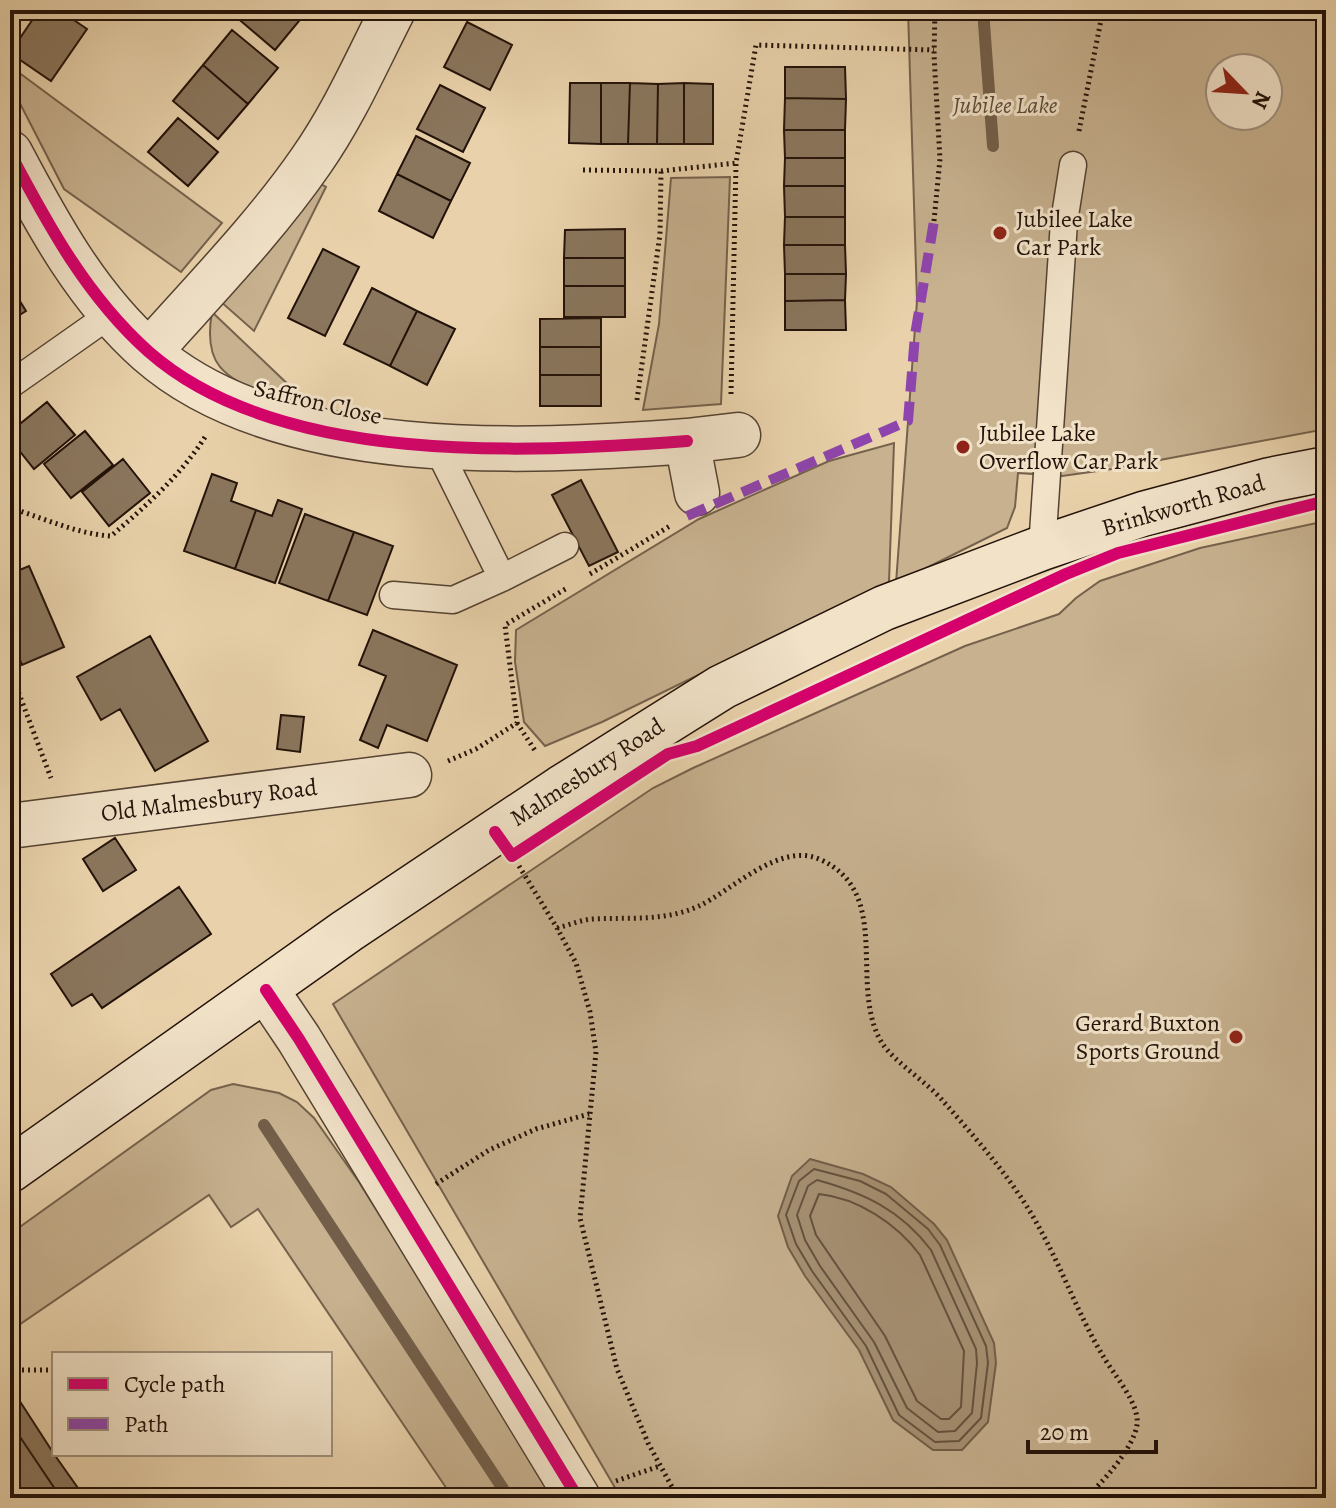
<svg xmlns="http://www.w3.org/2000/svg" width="1336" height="1508" viewBox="0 0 1336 1508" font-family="Alegreya,serif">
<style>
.green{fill:#c7b18f;stroke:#75624c;stroke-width:2;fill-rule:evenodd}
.water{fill:#a69174;stroke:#725e49;stroke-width:2}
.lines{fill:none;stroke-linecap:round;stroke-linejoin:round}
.shore{stroke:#64523e;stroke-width:2}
.stream{stroke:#725e49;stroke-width:12}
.building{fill:#8a765d;stroke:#231209;stroke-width:2}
.service-casing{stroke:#544232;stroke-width:29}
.minor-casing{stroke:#544232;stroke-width:47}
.secondary-casing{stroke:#231209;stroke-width:47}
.path{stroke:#231209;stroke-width:5;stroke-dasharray:2 4;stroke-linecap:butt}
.service{stroke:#f1e2c8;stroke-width:26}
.minor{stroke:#f1e2c8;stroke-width:44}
.secondary{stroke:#f1e2c8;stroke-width:44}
.quiet{stroke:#8e44ad;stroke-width:10;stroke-dasharray:20 10;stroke-linecap:butt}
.cycleway-casing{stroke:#f1e2c8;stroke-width:17}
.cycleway{stroke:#d6006c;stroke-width:12}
.poi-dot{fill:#8f2418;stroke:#f1e2c8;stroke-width:3}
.labels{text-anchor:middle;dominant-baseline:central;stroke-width:6;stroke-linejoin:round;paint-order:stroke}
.park-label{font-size:24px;font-style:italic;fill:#5c4a38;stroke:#f1e2c8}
.poi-label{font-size:24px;fill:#231209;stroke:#f1e2c8;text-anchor:start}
.street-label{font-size:24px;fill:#231209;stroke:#f1e2c8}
</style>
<rect width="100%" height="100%" fill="#e9d2ab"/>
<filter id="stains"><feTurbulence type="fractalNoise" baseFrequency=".0025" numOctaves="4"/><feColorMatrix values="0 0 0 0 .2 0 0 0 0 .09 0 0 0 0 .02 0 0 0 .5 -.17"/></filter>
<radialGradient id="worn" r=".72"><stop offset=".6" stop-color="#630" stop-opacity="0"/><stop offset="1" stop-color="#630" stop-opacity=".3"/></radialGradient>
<path class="green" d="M908 10H1326V429L1112 469 1062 476 1018 473 1015 507 1007 528 896 583 917 301ZM1220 68H1268V116H1220Z
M10 66 222 223 181 272 64 189 10 84Z
M730 177 721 404 643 410 659 324 671 178Z
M317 182 326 187 254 331 220 301Z
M212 312 295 391 291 398 281 402C233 379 201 374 212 312Z
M894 443 889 582 602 722 545 746 524 722 515 662 516 630 699 519 829 461Z
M1326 521V1498H621L333 1004 653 788 693 768 965 646 1059 614 1076 598 1100 581 1200 548Z
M233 1084 279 1093 297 1102 314 1118 359 1182 551 1489 553 1498H453L258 1209 231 1227 209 1195 10 1331V1234L211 1090Z"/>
<path class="water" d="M810 1159 863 1174 891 1187 934 1224 947 1240 994 1343 996 1363 988 1422 962 1450H933L893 1420 859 1350 805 1276 788 1247 778 1216 792 1176Z"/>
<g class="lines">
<path class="shore" d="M814 1169 860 1181 886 1194 928 1229 940 1245 986 1346 988 1363 981 1418 959 1441 935 1442 899 1415 866 1346 812 1271 796 1244 786 1215 799 1181Z
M817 1180C864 1193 901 1210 931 1250L976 1349 977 1363 972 1413 955 1431 938 1432 907 1408 874 1342 820 1266 805 1240 797 1215 808 1186Z
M819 1194C858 1198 897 1224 920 1255L964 1351 961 1407 949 1419H941L917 1401 885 1336 816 1235 810 1216Z"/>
<path class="stream" d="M983 10 993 146
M264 1125 509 1498"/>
</g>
<path class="building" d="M39 10H59L87 29 51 81 10 53Z
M67 10H87L81 19Z
M228 10H297L304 15 275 50Z
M467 22 512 45 490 90 444 67Z
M232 30 278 68 248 104 203 65Z
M203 65 248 104 218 139 173 101Z
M785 67H845L846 99 785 98Z
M570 83H601V144L569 143Z
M601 83H630L628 144H601Z
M630 83 658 84 657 144H628Z
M684 83 713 84V144H684Z
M684 83V144H657L658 84Z
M440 85 485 108 463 152 417 129Z
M785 98 846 99 845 130H784Z
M178 118 218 152 188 186 148 152Z
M784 130H845V158H785Z
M416 136 470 163 451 201 397 174Z
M785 158H845V186H784Z
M397 174 451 201 433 238 379 211Z
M784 186H845V217H785Z
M785 217H845V245H784Z
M625 229V258H564L565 230Z
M784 245H845L846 274H785Z
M323 249 359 267 325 336 288 318Z
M564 258H625V286H564Z
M785 274H846L845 300 785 301Z
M10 285 26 311 10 321Z
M564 286H625V317H564Z
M372 288 417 311 390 366 344 344Z
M845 300 846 330H785V301Z
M417 311 455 329 427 385 390 366Z
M601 318V347H540V319Z
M540 347H601V375H540Z
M540 375H601V406H540Z
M47 402 75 435 34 469 10 439V432Z
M85 431 113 465 71 498 44 464Z
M123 459 150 493 109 526 82 492Z
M212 474 237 483 231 501 256 510 235 569 184 551Z
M581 480 618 552 589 566 552 495Z
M278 500 302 509 275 583 235 569 256 510 272 516Z
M305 514 354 532 328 601 279 583Z
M354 532 393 546 367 615 328 601Z
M29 566 64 647 22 665 10 636V574Z
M373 630 457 665 427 741 387 725 378 748 360 740 386 676 359 665Z
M150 636 208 741 155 771 120 709 101 720 77 677Z
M281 715 304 717 300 752 277 749Z
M115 838 136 870 103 891 83 859Z
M179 887 211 934 102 1008 92 994 72 1006 51 974Z
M10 1386 54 1454 85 1498H61L10 1422Z
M10 1422 61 1498H10Z"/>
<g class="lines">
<defs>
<path id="service" d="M10 385 111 314
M437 447 502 578
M1042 548 1064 222 1073 165
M393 595 453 600 502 578 565 546"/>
<path id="minor" d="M10 153C48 225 87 297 149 352 279 466 524 453 687 441
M149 352C204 290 264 229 311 161 344 114 367 61 393 10
M697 493 687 441 738 435
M10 826 409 775
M266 990 299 1039 578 1498"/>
<path id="secondary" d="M10 1170 347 931 561 788 722 687 884 608 1042 548 1143 514 1270 480 1326 469"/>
</defs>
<use href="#service" class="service-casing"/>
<use href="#minor" class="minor-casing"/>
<use href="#secondary" class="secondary-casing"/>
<path class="path" d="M1079 131 1103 10
M583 170 661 171 736 163
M934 221 940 159 934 55 935 10
M731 394 736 163 756 45 934 50
M637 400 660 234 661 171
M10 508C44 518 77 534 111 536 146 506 181 475 205 437
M590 574 670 526
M10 670 51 778
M517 723 536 752
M448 761 476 749 517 723 505 625 567 588
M519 866 557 928 576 963 590 1012 596 1052 580 1218 617 1369 648 1443 678 1498
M557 928C569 925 581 920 592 919 629 917 664 922 699 906 731 891 779 842 819 859 895 892 847 986 882 1043 894 1062 927 1082 943 1101 978 1141 1016 1183 1041 1231 1063 1271 1079 1316 1103 1356 1113 1374 1140 1403 1137 1425 1134 1447 1102 1484 1085 1498
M436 1184 489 1150 536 1129 589 1114
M10 1370H54
M616 1481 660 1466"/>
<use href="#service" class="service"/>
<use href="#minor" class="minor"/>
<use href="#secondary" class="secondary"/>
<path class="quiet" d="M687 516 908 421 915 335 934 221"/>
<defs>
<path id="cycleway" d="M10 153C48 225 87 297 149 352 279 466 524 453 687 441
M495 832 512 856 668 754 697 746 1066 574 1118 553 1326 501
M266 990 299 1039 578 1498"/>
</defs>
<use href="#cycleway" class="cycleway-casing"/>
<use href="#cycleway" class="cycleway"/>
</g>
<g class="poi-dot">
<circle cx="1000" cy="233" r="8"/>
<circle cx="963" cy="447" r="8"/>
<circle cx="1236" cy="1037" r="8"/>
</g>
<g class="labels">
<g class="park-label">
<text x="1005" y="105">Jubilee Lake</text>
</g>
<g class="poi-label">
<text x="1016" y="219">Jubilee Lake<tspan x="1016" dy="28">Car Park</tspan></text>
<text x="979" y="433">Jubilee Lake<tspan x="979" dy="28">Overflow Car Park</tspan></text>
<text x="1220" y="1023" text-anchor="end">Gerard Buxton<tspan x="1220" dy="28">Sports Ground</tspan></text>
</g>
<g class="street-label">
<text transform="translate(318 402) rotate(13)">Saffron Close</text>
<text transform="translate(1183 505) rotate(-16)">Brinkworth Road</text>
<text transform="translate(587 772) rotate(-33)">Malmesbury Road</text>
<text transform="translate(209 800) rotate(-7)">Old Malmesbury Road</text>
</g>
</g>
<rect width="1336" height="1508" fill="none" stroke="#e9d2ab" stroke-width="40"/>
<rect x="12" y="12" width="1312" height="1484" fill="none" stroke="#231209" stroke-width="4"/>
<rect x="20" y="20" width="1296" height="1468" fill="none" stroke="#231209" stroke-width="2"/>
<rect x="52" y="1352" width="280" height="104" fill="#f1e2c8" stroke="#9f8f7c" stroke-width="2"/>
<rect x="68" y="1378" width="40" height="12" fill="#d6006c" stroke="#9f8f7c" stroke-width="2"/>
<text x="124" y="1392" font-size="24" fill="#231209">Cycle path</text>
<rect x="68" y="1418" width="40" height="12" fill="#8e44ad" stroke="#9f8f7c" stroke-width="2"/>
<text x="124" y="1432" font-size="24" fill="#231209">Path</text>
<g transform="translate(1244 92) rotate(115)"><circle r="38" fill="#f1e2c8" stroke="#9f8f7c" stroke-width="2"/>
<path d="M0-6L14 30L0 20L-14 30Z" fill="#8f2418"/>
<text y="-12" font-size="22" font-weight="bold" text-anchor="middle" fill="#231209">N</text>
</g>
<path d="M1028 1440v12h128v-12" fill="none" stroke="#231209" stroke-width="4"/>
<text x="1040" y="1440" font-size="24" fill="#231209" stroke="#f1e2c8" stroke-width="6" paint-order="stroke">20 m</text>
<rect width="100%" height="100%" filter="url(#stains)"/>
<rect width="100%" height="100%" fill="url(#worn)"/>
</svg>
